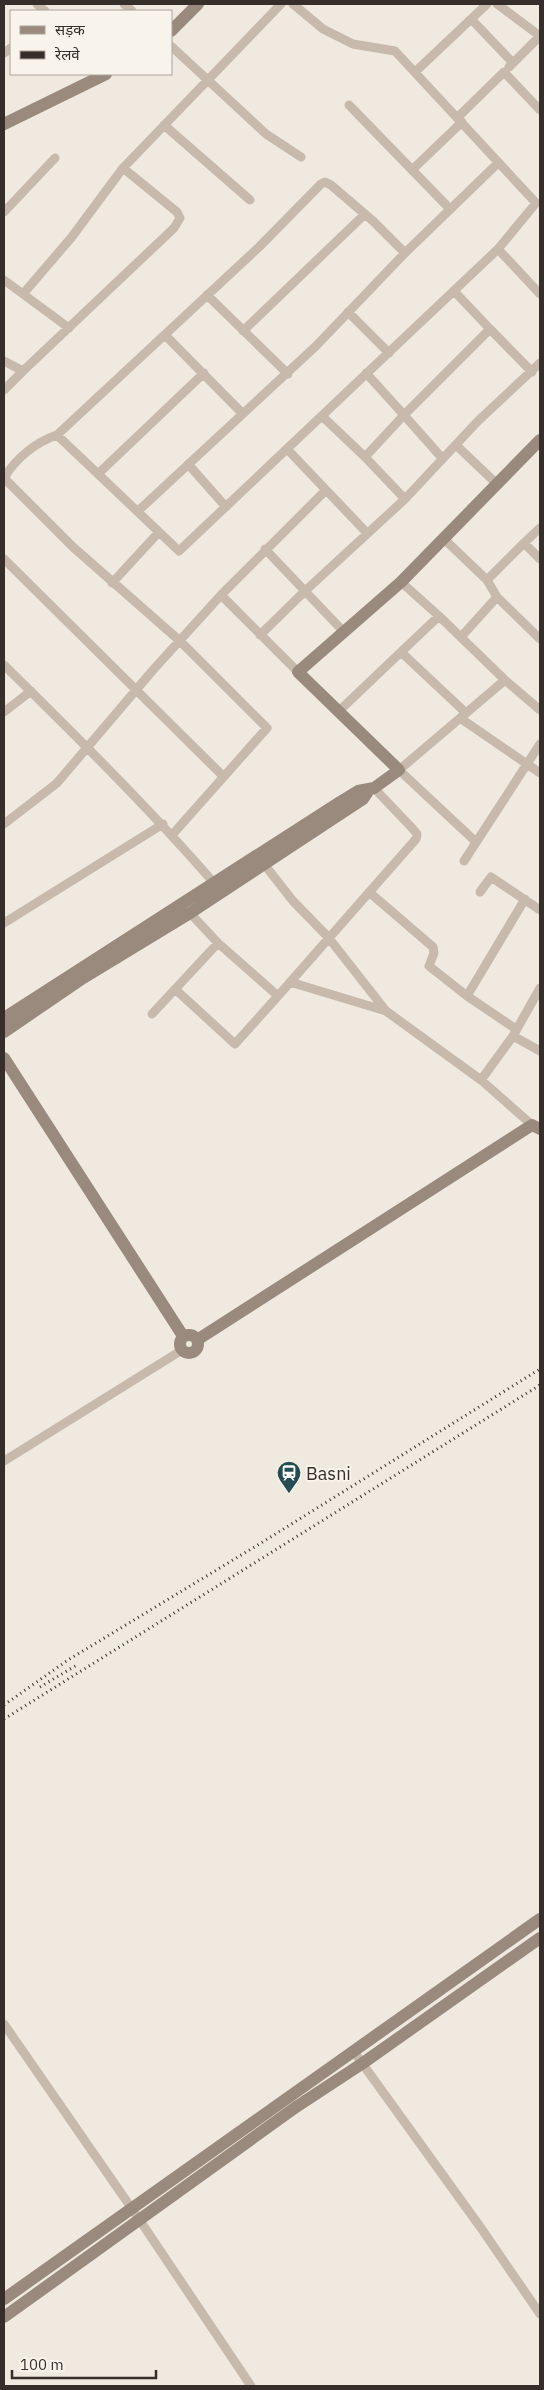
<svg xmlns="http://www.w3.org/2000/svg" width="544" height="2390" viewBox="0 0 544 2390" font-family="'IBM Plex Sans','Noto Sans Devanagari',sans-serif">
<style>
.lines{fill:none;stroke-linecap:round;stroke-linejoin:round}
.street{stroke:#c7baac;stroke-width:9}
.secondary{stroke:#9a8a7e;stroke-width:12}
.rail{stroke:#362e2a;stroke-width:3;stroke-dasharray:1 4;stroke-linecap:butt}
.labels{text-anchor:middle;dominant-baseline:central;stroke-width:4;stroke-linejoin:round;paint-order:stroke}
.poi-label{font-size:18px;fill:#362e2a;stroke:#f8f3eb;text-anchor:start}
</style>
<rect width="100%" height="100%" fill="#f0e9df"/>
<g class="lines">
<path class="street" d="M37 4 45 11
M124 4 132 11
M497 4 540 36
M472 20 513 63
M171 46 266 134 301 157
M4 53 11 48
M509 67 540 36
M415 72 487 4
M349 105 450 209
M457 118 504 72 540 110
M164 125 250 200
M123 168 281 4
M412 170 462 122
M4 212 55 158
M498 249 540 294
M4 280 23 294 71 238 123 168 177 212 180 218 174 228 23 371
M454 291 490 329
M23 294 69 328
M207 295 288 374
M348 312 389 353
M243 331 365 214
M165 335 242 413
M4 361 23 371 4 390
M323 417 365 457 405 499
M57 435 179 551 498 249 536 203 395 51 353 44 323 29 293 4
M457 446 498 485
M288 450 367 533
M365 457 404 415 366 373
M442 458 404 415 490 329 532 372
M188 464 226 507
M99 473 204 373
M4 478C16 458 36 442 57 435L259 247 321 184 325 182 331 185 373 221 405 253
M4 478 73 547 180 641 267 728 172 835
M138 511 316 346 405 253 498 163
M444 539 487 580 497 597 540 639
M524 543 540 528
M265 549 343 631
M4 559 223 776
M487 580 524 543 540 559
M401 582 439 616 401 652
M112 583 159 532
M221 595 326 490
M439 616 505 680
M260 635 305 591 405 499 478 421 540 363
M461 637 497 597
M4 665C76 736 147 806 214 883
M339 711 401 652 466 713
M4 712 31 691
M460 718 540 773
M4 824 57 783 153 670 221 595 298 672
M475 841 399 770 505 680 540 710
M464 861 540 744
M264 864 293 901 328 937 386 1011
M369 892 433 947 434 953 429 966 467 996 525 899
M480 892 491 877 540 910
M190 913 218 943 278 996 416 839 417 834 413 829 374 788
M4 923 163 824
M290 982 386 1011 481 1080 532 1125
M175 989 235 1044 278 996
M467 996 516 1029
M152 1014 218 943
M513 1036 540 1051
M481 1080 513 1036 540 988
M4 1461 182 1350
M4 2024 139 2219 251 2386
M354 2052 481 2228 540 2314"/>
<path class="secondary" d="M171 31 198 4
M4 124 106 74
M4 1018 340 802 358 791 374 788 399 770 298 672 401 582 540 440
M4 1032 83 978 190 913 363 799 369 790
M4 1058 183 1336
M180 1344a9 9 0 1 1 18 0a9 9 0 1 1-18 0Z
M197 1340 532 1125 540 1129
M4 2299 540 1919
M4 2317 296 2107 363 2063 540 1938"/>
<path class="rail" d="M40 1687 77 1665
M4 1705 68 1660 261 1543 540 1369
M4 1719 540 1385"/>
</g>
<defs>
<symbol id="station-pin" viewBox="-11 -11 22 30"><path d="M0 17L-7.5 6A9.5 9.5 0 1 1 7.5 6Z" fill="#244c52" stroke="#f8f3eb"/><path d="M-3-6H3Q5-6 5-4V2Q5 4 3 4L4.5 6H3L1.5 4h-3L-3 6H-4.5L-3 4Q-5 4-5 2V-4Q-5-6-3-6ZM-3.5-4v3h7v-3ZM-3.5 1v1.5H-2V1ZM2 1v1.5H3.5V1Z" fill="#fff"/></symbol>
</defs>
<g fill-rule="evenodd">
<use href="#station-pin" x="275" y="1459" width="28" height="38"/>
</g>
<g class="labels">
<g class="poi-label">
<text x="306" y="1473">Basni</text>
</g>
</g>
<rect width="544" height="2390" fill="none" stroke="#362e2a" stroke-width="10"/>
<rect x="10" y="10" width="162" height="65" fill="#f8f3eb" stroke="#aaa49e"/>
<rect x="20" y="26" width="25" height="8" fill="#9a8a7e" stroke="#aaa49e"/>
<text x="55" y="35" font-size="15" fill="#362e2a">सड़क</text>
<rect x="20" y="51" width="25" height="8" fill="#362e2a" stroke="#aaa49e"/>
<text x="55" y="60" font-size="15" fill="#362e2a">रेलवे</text>
<path d="M12 2370v8h144v-8" fill="none" stroke="#362e2a" stroke-width="2.5"/>
<text x="20" y="2370" font-size="15" fill="#362e2a" stroke="#f8f3eb" stroke-width="4" paint-order="stroke">100 m</text>
</svg>
